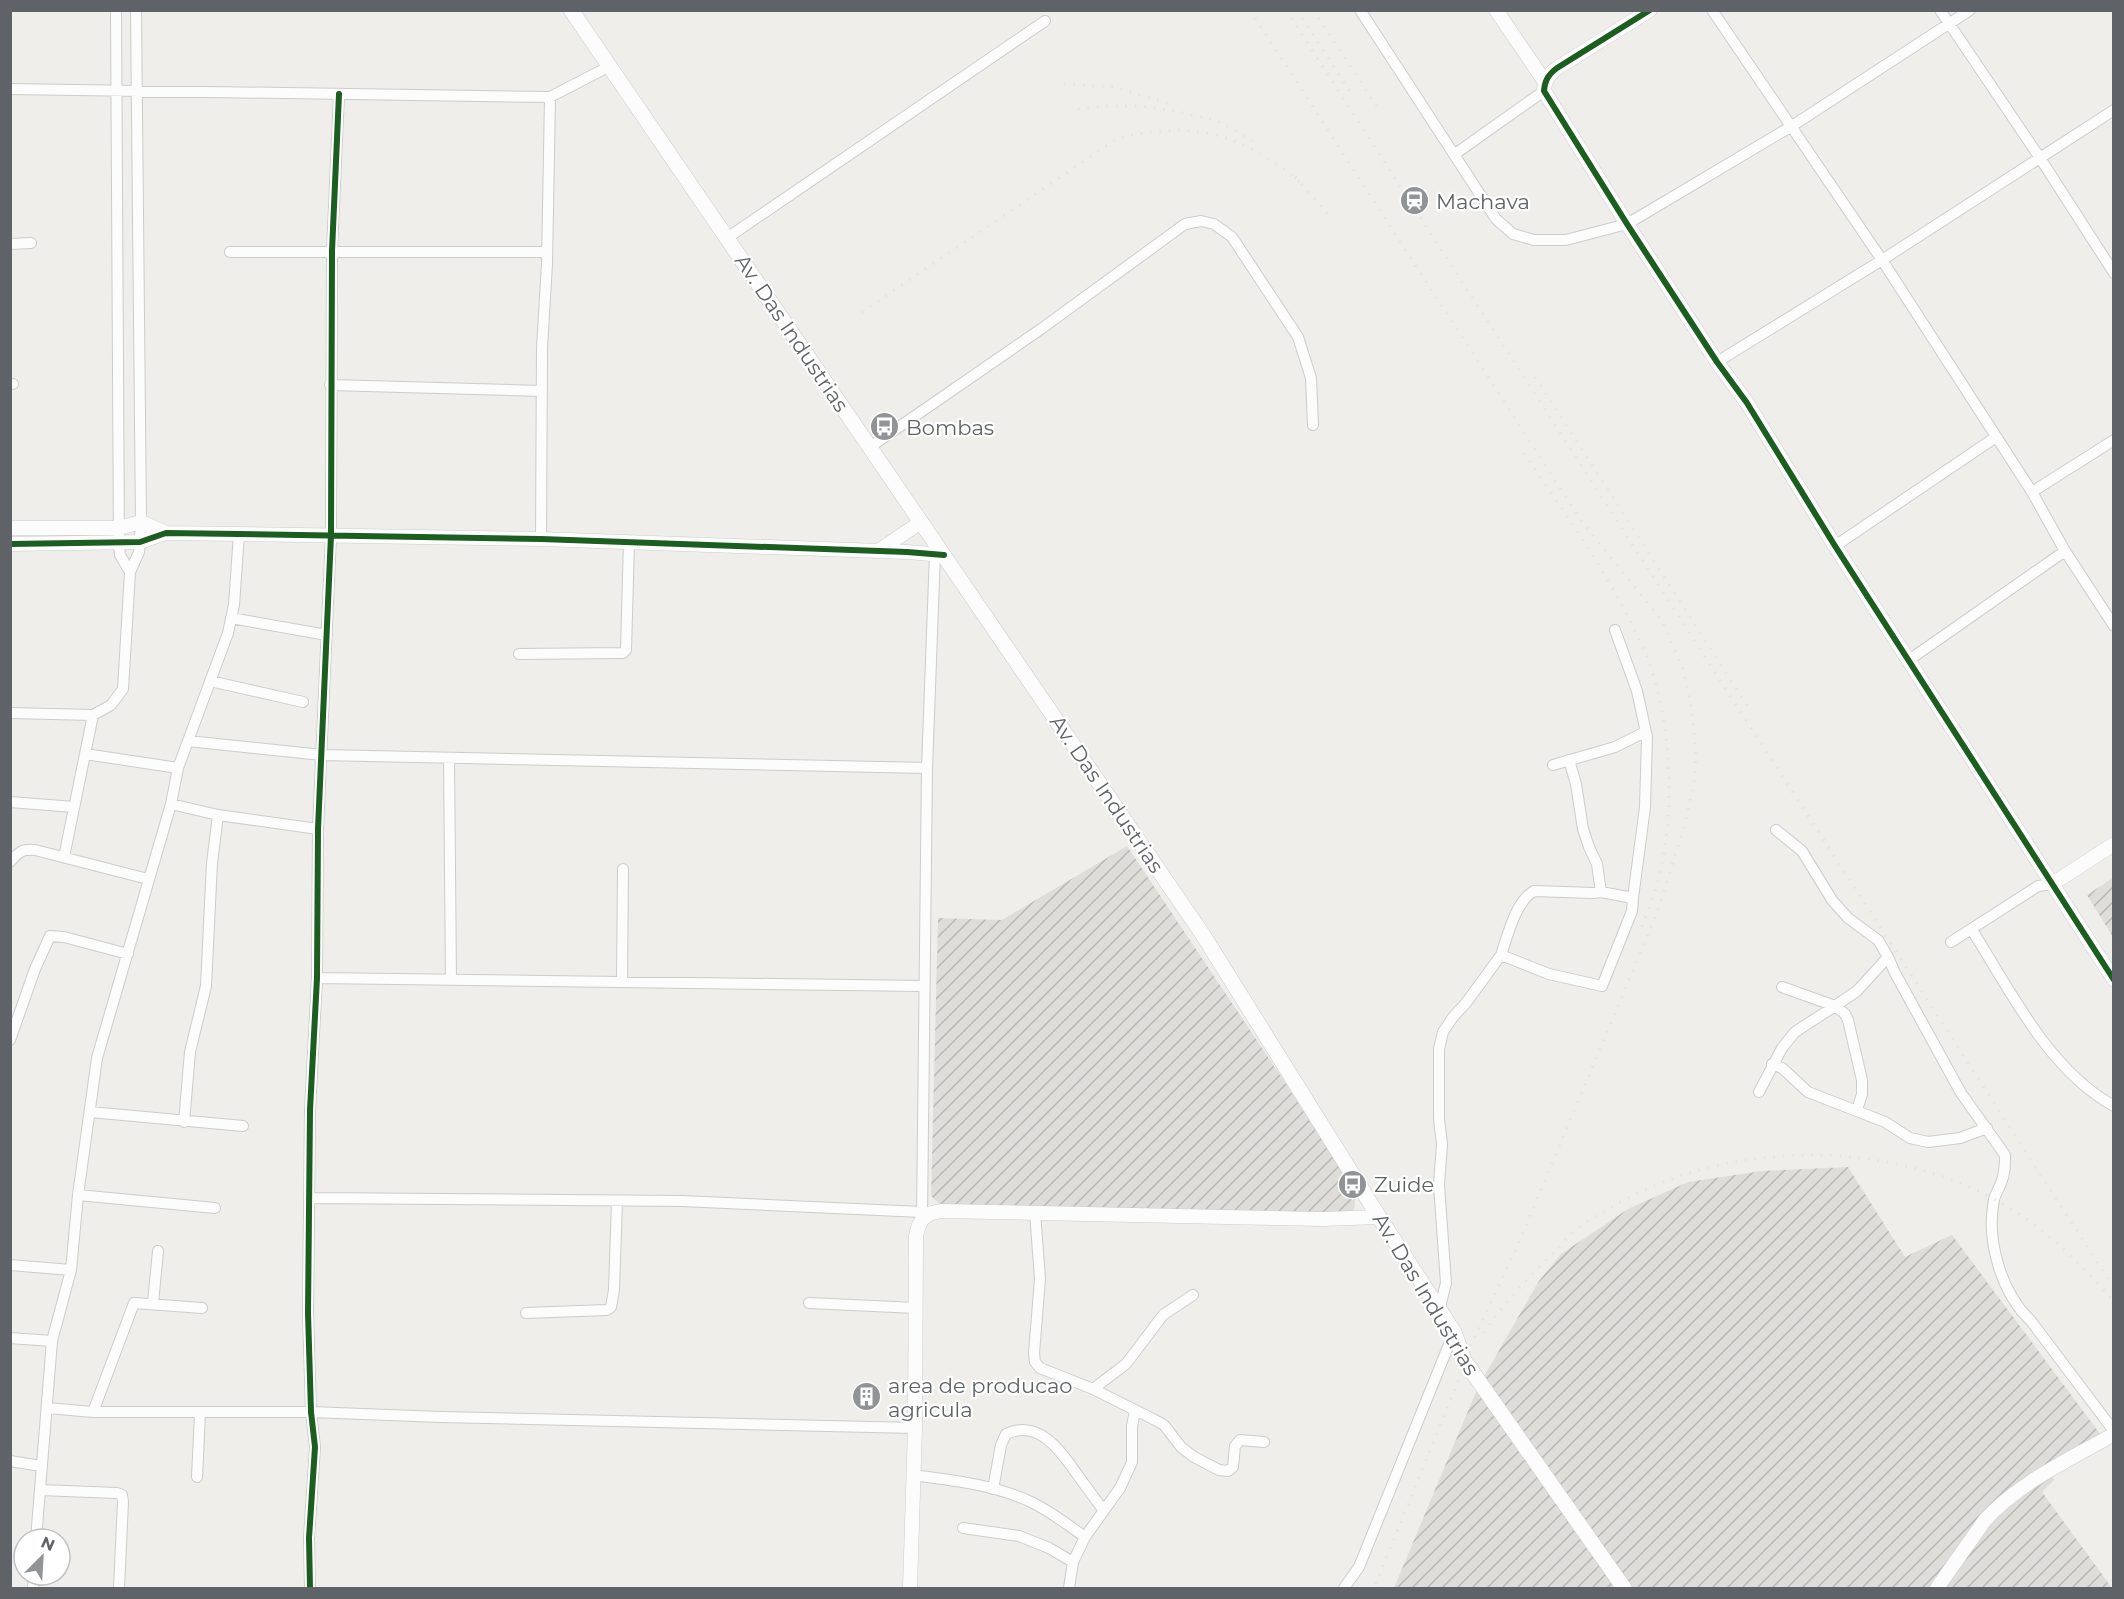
<svg xmlns="http://www.w3.org/2000/svg" width="2124" height="1599" viewBox="0 0 2124 1599" font-family="Montserrat,sans-serif">
<style>
.industrial{fill:url(#industrial-furrows)}
.lines{fill:none;stroke-linecap:round;stroke-linejoin:round}
.minor-casing{stroke:#cbcccc;stroke-width:12}
.tertiary-casing{stroke:#cbcccc;stroke-width:15}
.secondary-casing{stroke:#cacacb;stroke-width:16}
.minor{stroke:#fdfcfc;stroke-width:10}
.tertiary{stroke:#fdfcfc;stroke-width:14}
.secondary{stroke:#fdfcfc;stroke-width:15}
.rail{stroke:#e4e4e4;stroke-width:3;stroke-dasharray:1.5 8;stroke-linecap:butt}
.cycleway-casing{stroke:#fff;stroke-width:10}
.cycleway{stroke:#1b5e20;stroke-width:6}
.labels{text-anchor:middle;dominant-baseline:central;stroke-width:4.5;stroke-linejoin:round;paint-order:stroke}
.poi-label{font-size:21px;fill:#5f6368;stroke:#fff;text-anchor:start}
.street-label{font-size:21px;fill:#5f6368;stroke:#fff}
</style>
<defs>
<pattern id="industrial-furrows" width="10" height="10" patternUnits="userSpaceOnUse" patternTransform="scale(1.5)"><rect width="10" height="10" fill="#dfddda"/><path d="M-1 1l2-2M0 10L10 0M9 11l2-2" fill="none" stroke="#b8b7b5"/></pattern>
</defs>
<rect width="100%" height="100%" fill="#efeeea"/>
<path class="industrial" d="M1127 846 1284 1081 1356 1193 1354 1210 1346 1214 942 1206 931 1196 938 918 1002 920Z
M2113 878V937L2087 895Z
M1848 1167 1905 1257 1952 1235 2101 1435 2050 1468 2054 1480 2042 1492 2112 1588H1394L1478 1387 1539 1281 1561 1254 1628 1209 1688 1182 1762 1171Z"/>
<g class="lines">
<defs>
<path id="minor" d="M116 10 119 546 120 555 130 572
M1360 10 1496 219 1513 234 1534 240H1566L1627 224 1792 126 1970 10
M1712 10 1882 260 2032 492 2065 551 2114 626
M1940 10 2040 158 2114 273
M10 89 550 97 610 66
M1455 154 1544 91
M727 238 1045 21
M10 244 31 243
M230 252H547
M1717 362 1882 260 2114 110
M10 384H13
M330 385 542 391
M870 447 1041 329 1185 224 1201 221 1214 224 1232 237 1298 337 1311 378 1313 425
M2032 492 2114 440
M541 539 542 348 547 264 550 97
M1835 546 1996 437
M231 618 327 635
M1615 630 1637 691 1647 737 1645 807 1633 898
M519 654 623 653 626 650 629 542
M1909 660 2065 551
M210 681 303 702
M10 713 93 715 111 705 123 689 130 572 139 552 141 522 136 10
M188 741 322 755 927 768
M85 754 178 768
M449 758 451 979
M1569 760 1576 784 1583 829 1589 847 1597 864 1601 892
M1553 765 1615 747 1645 732
M10 802 74 807
M171 804 218 815 318 829
M1776 830 1802 851 1832 900 1848 918 1878 940 1888 957
M64 857 93 715
M10 862C19 852 21 849 35 850L148 879
M1972 930C2010 990 2049 1071 2114 1106
M1951 942 2038 886 2052 884
M317 978 923 986
M622 982 623 869
M1782 987 1835 1006 1857 991 1888 957 1895 973 1961 1093 2005 1155C2005 1165 2005 1174 2001 1183 1999 1189 1995 1194 1994 1200 1986 1240 2001 1293 2031 1321L2114 1431
M10 1040 35 969 50 936 64 937 128 954
M1772 1064 1782 1068 1808 1092 1885 1122 1910 1138 1928 1142 1960 1138 1987 1128
M1759 1092 1782 1048 1795 1032 1835 1006 1845 1014 1848 1020 1862 1080V1094L1857 1110
M90 1112 243 1126
M184 1122 190 1052 206 986 212 863 218 815
M78 1195 215 1208
M310 1198 682 1201 922 1212
M1035 1212 1040 1279 1034 1353 1035 1362 1040 1368 1093 1389 1155 1420 1164 1425 1181 1447 1194 1457 1219 1470 1228 1471 1233 1467 1235 1446 1240 1440 1264 1442
M922 1217 927 768 935 553
M10 1265 71 1270
M153 1303 158 1251
M809 1303 916 1308
M1439 1311 1446 1283 1439 1185 1442 1144 1439 1119V1049L1443 1032 1453 1017 1466 1003 1501 955 1549 974 1602 986 1632 911 1633 898 1601 892 1593 893 1534 891C1515 902 1508 935 1501 955
M526 1313 607 1310 611 1307 614 1290 617 1201
M10 1338 52 1341
M1093 1389 1126 1364 1163 1315 1193 1295
M47 1408 93 1412H311L440 1417 915 1428
M93 1412 134 1303 202 1308
M10 1461 41 1466
M913 1475C952 1480 996 1485 1031 1502 1050 1511 1068 1525 1085 1537
M197 1477 200 1413
M993 1489 1001 1445 1006 1434C1040 1418 1062 1453 1079 1477 1087 1488 1096 1500 1104 1511
M40 1490 117 1493 122 1495 123 1502 119 1588
M963 1528 1019 1536 1049 1548 1073 1562
M36 1539 52 1341 71 1270 78 1195 97 1058 171 804 178 768 228 633 234 605 239 534
M33 1588 34 1575
M310 1588 309 1538 315 1447 311 1412 308 1313 310 1110 317 978 318 829 331 535 332 251 339 94
M1069 1588 1073 1562 1085 1537 1120 1488 1132 1462V1426L1135 1411
M1344 1588 1359 1567 1454 1332"/>
<path id="tertiary" d="M1496 10 1545 82
M1650 10 1557 68C1548 75 1545 80 1544 91L1627 224 1717 362 1747 403 1835 546 2114 980
M10 528H119L141 522 166 533
M10 544 140 542 166 533 239 534 541 539 907 552 944 555
M878 551 921 522
M2052 884 2114 844
M910 1588 915 1428 916 1236C919 1219 925 1213 942 1211L1323 1219 1379 1217
M1937 1588 1985 1520C2018 1483 2071 1459 2114 1434"/>
<path id="secondary" d="M571 10 1203 935 1379 1217 1454 1332 1464 1360 1624 1588"/>
</defs>
<use href="#minor" class="minor-casing"/>
<use href="#tertiary" class="tertiary-casing"/>
<use href="#secondary" class="secondary-casing"/>
<use href="#minor" class="minor"/>
<use href="#tertiary" class="tertiary"/>
<use href="#secondary" class="secondary"/>
<path class="rail" d="M1250 10 1580 519 1662 621 1683 669 1692 710 1696 759 1694 784 1685 824 1657 913 1517 1247 1464 1360 1461 1374 1374 1588
M1286 10 2114 1288
M1297 10 1352 95
M1313 10 1380 111
M1064 84 1114 87 1173 105
M1078 109 1105 106H1141L1174 111 1216 120 1255 142
M1295 177 1333 219
M862 312 1118 138C1193 120 1242 133 1301 183
M1535 377 1748 707
M1524 453C1568 518 1615 582 1646 655 1671 714 1675 807 1661 869 1656 891 1647 913 1639 934
M1484 1333C1503 1304 1527 1279 1552 1254 1561 1245 1570 1234 1581 1226 1589 1219 1599 1215 1608 1209 1721 1141 1878 1137 1994 1199 2041 1224 2080 1262 2114 1302"/>
<defs>
<path id="cycleway" d="M1650 10 1557 68C1548 75 1545 80 1544 91L1627 224 1717 362 1747 403 1835 546 2114 980
M10 544 140 542 166 533 239 534 541 539 907 552 944 555
M310 1588 309 1538 315 1447 311 1412 308 1313 310 1110 317 978 318 829 331 535 332 251 339 94"/>
</defs>
<use href="#cycleway" class="cycleway-casing"/>
<use href="#cycleway" class="cycleway"/>
</g>
<defs>
<symbol id="station-disc" viewBox="-11 -11 22 22"><circle r="9.5" fill="#919496" stroke="#fff"/><path d="M-3-6H3Q5-6 5-4V2Q5 4 3 4L4.5 6H3L1.5 4h-3L-3 6H-4.5L-3 4Q-5 4-5 2V-4Q-5-6-3-6ZM-3.5-4v3h7v-3ZM-3.5 1v1.5H-2V1ZM2 1v1.5H3.5V1Z" fill="#fff"/></symbol>
<symbol id="bus-disc" viewBox="-11 -11 22 22"><circle r="9.5" fill="#919496" stroke="#fff"/><path d="M-5-6H5V4H4V6H2V4H-2V6H-4V4H-5ZM-3.5-4V0h7V-4ZM-3.5 1.2v1.5H-2V1.2ZM2 1.2v1.5H3.5V1.2Z" fill="#fff"/></symbol>
<symbol id="building-disc" viewBox="-11 -11 22 22"><circle r="9.5" fill="#919496" stroke="#fff"/><path d="M-4-6H4V6H1V3H-1V6H-4ZM-2.5-4.3h1.7v1.8h-1.7ZM.8-4.3h1.7v1.8H.8ZM-2.5-1h1.7V.8h-1.7ZM.8-1h1.7V.8H.8Z" fill="#fff"/></symbol>
</defs>
<g fill-rule="evenodd">
<use href="#station-disc" x="1398" y="184" width="33" height="33"/>
<use href="#bus-disc" x="868" y="410" width="33" height="33"/>
<use href="#bus-disc" x="1336" y="1168" width="33" height="33"/>
<use href="#building-disc" x="850" y="1380" width="33" height="33"/>
</g>
<g class="labels">
<g class="poi-label">
<text x="1436" y="201">Machava</text>
<text x="906" y="427">Bombas</text>
<text x="1374" y="1184">Zuide</text>
<text x="888" y="1385">area de producao<tspan x="888" dy="24">agricula</tspan></text>
</g>
<g class="street-label">
<text transform="translate(792 333) rotate(56)">Av. Das Industrias</text>
<text transform="translate(1107 794) rotate(56)">Av. Das Industrias</text>
<text transform="translate(1426 1294) rotate(59)">Av. Das Industrias</text>
</g>
</g>
<rect width="2124" height="1599" fill="none" stroke="#5f6368" stroke-width="24"/>
<g transform="translate(42 1557) rotate(24)"><circle r="28" fill="#ffffff" stroke="#bfc1c3" stroke-width="1.5"/>
<path d="M0-4.5L10 22L0 15L-10 22Z" fill="#919496"/>
<text y="-9" font-size="16" font-weight="bold" text-anchor="middle" fill="#5f6368">N</text>
</g>
</svg>
